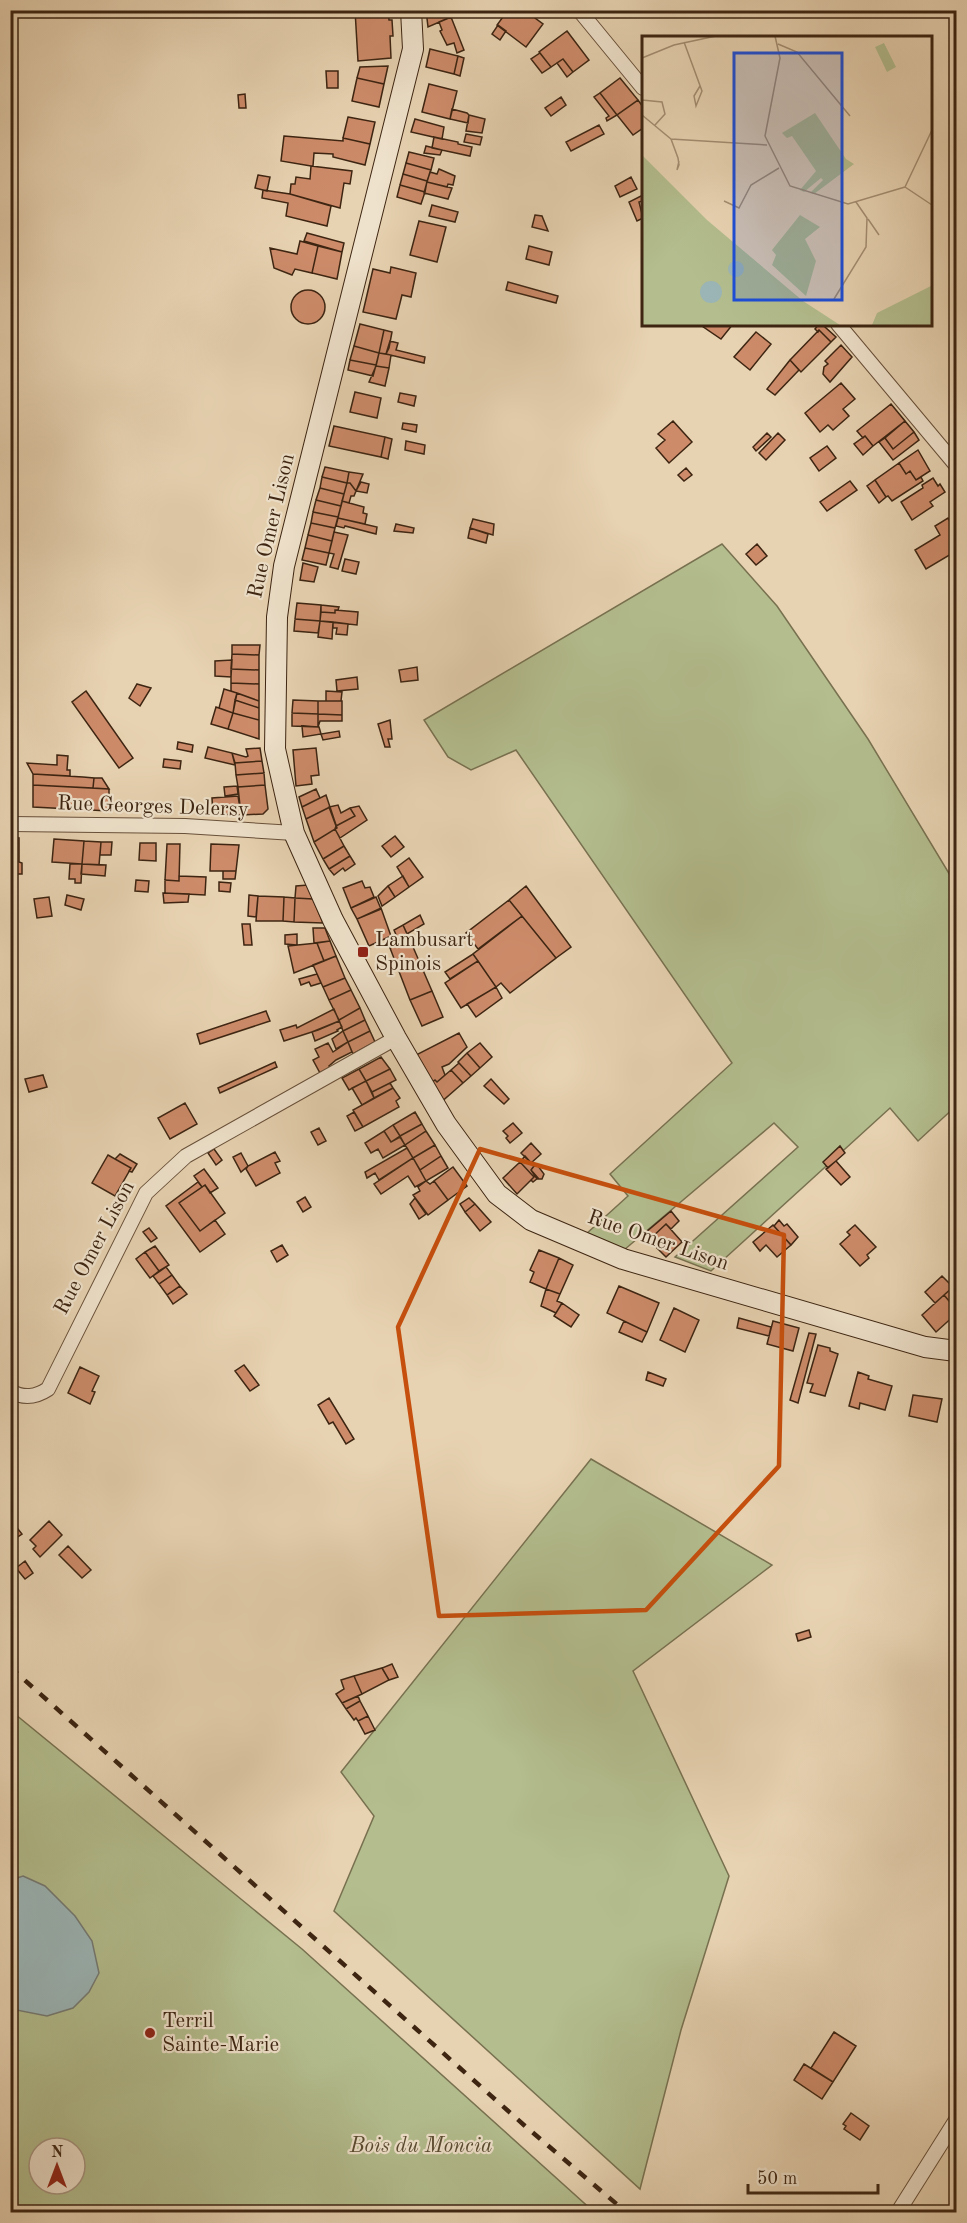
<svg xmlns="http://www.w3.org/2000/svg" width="967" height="2223" viewBox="0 0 967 2223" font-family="'Old Standard TT',serif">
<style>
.green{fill:#b3bd8e;stroke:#787150;stroke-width:1.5;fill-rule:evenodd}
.water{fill:#9bb5b6;stroke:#757b74;stroke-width:1.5}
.building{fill:#cd8b6a;stroke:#3d2512;stroke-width:1.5}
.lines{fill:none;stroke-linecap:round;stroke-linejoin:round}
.street-casing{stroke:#68503a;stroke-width:16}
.secondary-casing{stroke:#3d2512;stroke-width:22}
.street{stroke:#efe2cc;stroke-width:14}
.secondary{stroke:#efe2cc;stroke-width:20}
.rail{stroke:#3d2512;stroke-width:4.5;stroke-dasharray:10 10;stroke-linecap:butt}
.marked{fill:none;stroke:#c64f0d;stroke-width:4.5;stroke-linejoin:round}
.poi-dot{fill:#8f2418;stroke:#efe2cc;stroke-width:2}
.labels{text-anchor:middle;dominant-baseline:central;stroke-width:4.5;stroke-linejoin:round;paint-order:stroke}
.street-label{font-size:21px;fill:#3d2512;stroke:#efe2cc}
.poi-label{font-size:21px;fill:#3d2512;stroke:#efe2cc;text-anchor:start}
.park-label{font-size:21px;font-style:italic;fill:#5a4b31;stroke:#efe2cc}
.inset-road{fill:none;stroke:#a38d71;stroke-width:1.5}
.view{fill:#1d4ed8;fill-opacity:0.15;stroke:#1d4ed8;stroke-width:3}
.inset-edge{fill:none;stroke:#3d2512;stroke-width:3}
</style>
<rect width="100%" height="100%" fill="#e7d2b1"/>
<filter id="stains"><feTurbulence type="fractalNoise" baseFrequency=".00333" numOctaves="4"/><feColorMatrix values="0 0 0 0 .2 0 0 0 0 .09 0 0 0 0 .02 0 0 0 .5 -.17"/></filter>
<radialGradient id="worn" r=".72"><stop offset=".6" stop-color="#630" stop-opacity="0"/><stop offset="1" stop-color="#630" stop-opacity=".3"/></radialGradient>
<path class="green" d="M722 544 777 606 868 739 956 885V1106L918 1141 890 1108 711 1271 675 1257 798 1147 774 1123 624 1250 585 1235 628 1196 610 1174 732 1063 516 750 471 770 448 757 424 720Z
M591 1459 772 1565 633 1671 729 1876 681 2030 640 2189 334 1911 374 1816 341 1772Z
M10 1710 302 1949 594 2212H11ZM39 2148H75V2184H39Z"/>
<path class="water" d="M23 1876 45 1886 75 1916 92 1941 99 1973 89 1992 73 2008 47 2016 11 2009V1880Z"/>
<path class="building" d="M355 10H388L389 20H392L393 36H390L391 58 358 61Z
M426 10H448L451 17 428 27Z
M508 10H524L543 24 526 47 497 25Z
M451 17 464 50 457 53 454 43 447 45 440 31 442 30 439 22Z
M498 25 506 31 500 40 492 34Z
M567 31 589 60 573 72 563 59 551 67 539 52Z
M430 49 458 56 454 74 426 67Z
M540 53 551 67 542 73 531 59Z
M458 56 464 58 460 76 454 74Z
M563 59 573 72 567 77 557 63Z
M388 66 384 84 357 78 360 67Z
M326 71H338V88H327Z
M357 78 384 84 379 107 352 101Z
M620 78 638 100 617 115 600 93Z
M429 84 457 91 450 119 422 112Z
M600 93 617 115 607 121 606 118 609 116 594 97Z
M245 94 246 108H239L238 95Z
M561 97 566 105 551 116 545 108Z
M638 100 643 107V128L633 135 617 115Z
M452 109 467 113 469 115 468 123 450 119Z
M469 115 485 119 482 133 466 131Z
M348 117 375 122 370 144 343 138Z
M415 119 444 127 442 139 411 132Z
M599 125 604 134 571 151 566 142Z
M466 134 482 137 480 145 464 142Z
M284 136 343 141V138L370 144 365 165 333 157V154L314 153 313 166H311L281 161Z
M434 137 458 142V144L472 147 470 156 432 148Z
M426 146 442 150 440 155 424 153Z
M409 152 434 158 431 170 406 163Z
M406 163 431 170 427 181 403 174Z
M311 166 352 171 350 184 344 183 340 208 290 194 291 184H295L296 177 310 179Z
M439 169 455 176 453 185 448 184 447 187 427 182 430 172 437 174Z
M403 174 427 181 425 192 400 185Z
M258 175 270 177 267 191 255 188Z
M631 177 637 189 620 197 615 186Z
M427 182 452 188 448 199 424 193Z
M400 185 425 192 421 204 397 197Z
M263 190 290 194 331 206 327 226 286 216 288 203 262 198Z
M643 195V201L639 202 643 218 637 221 629 202Z
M432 205 458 212 455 222 429 216Z
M535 215 542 216 548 231 532 227Z
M419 221 446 227 437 262 410 255Z
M307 233 344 243 342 252 304 241Z
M300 241 318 246 312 273 295 269 292 275 274 268 270 248 297 254Z
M318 246 342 252 337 279 312 273Z
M529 246 552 252 549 265 526 259Z
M391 267 416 273 411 297 402 295 396 319 363 312 373 269 390 273Z
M508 282 558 296 556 303 506 290Z
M291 307a17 17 0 1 1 34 0a17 17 0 1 1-34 0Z
M360 324 384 330 379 353 354 346Z
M699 324H733L721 339Z
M819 324H826L825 327 836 337 831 342 819 330 818 332 815 329Z
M384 330 392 332 389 348 386 354 379 353Z
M819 330 831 342 801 372 790 360Z
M756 332 771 344 750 370 734 357Z
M390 341 398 343 396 350 425 357 424 363 386 354Z
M841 345 852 357 830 382 823 374 824 367 828 364 825 361Z
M354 346 379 353 376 365 350 360Z
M379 353 391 355 389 368 376 366Z
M350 360 376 365 373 376 348 370Z
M790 360 799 370 775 395 767 389Z
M376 366 389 368 385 386 369 382Z
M841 383 855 399 843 409 849 416 833 430 828 425 820 432 805 413Z
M355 392 381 398 377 418 350 412Z
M400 393 416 396 414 406 398 402Z
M891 404 905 421 873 446 865 436 863 438 857 431Z
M673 421 692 442 669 463 656 448 665 440 658 434Z
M905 421 914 432 893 449 885 438Z
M403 423 417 425 416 432 402 429Z
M334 426 385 437 381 457 329 446Z
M914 432 919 440 893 460 879 442 885 438 893 449Z
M767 433 771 437 756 451 753 447Z
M778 433 785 440 766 460 759 453Z
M865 436 873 446 863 455 854 444Z
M385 437 392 439 388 459 381 457Z
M406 441 425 445 424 454 405 450Z
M827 446 836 458 819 471 810 458Z
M918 450 930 471 916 480 910 471 906 474 899 463Z
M899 463 906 474 910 471 916 480 921 477 923 481 892 501 888 496 886 497 875 480Z
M325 467 349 472 347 483 322 477Z
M686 468 692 475 684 481 678 475Z
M349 472 363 474 356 491 350 483H347Z
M322 477 347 483 344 494 320 488Z
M933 478 938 486 940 484 945 492 930 502 933 506 912 520 901 502 923 488 922 485Z
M875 480 886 497 879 503 867 486Z
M850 481 857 490 827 511 820 502Z
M361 482 369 484 367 493 356 491Z
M347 483H350L356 491 354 496H351L349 503 342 501Z
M320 488 344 494 341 506 316 500Z
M316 500 341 506 338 517 313 512Z
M342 501 364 507 363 513 367 514 365 524 338 518Z
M313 512 338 517 335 528 311 523Z
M338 518 377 527 376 534 345 526 344 528 336 526Z
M948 518 954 528 950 530 956 541V556L953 558 951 554 926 569 915 550 940 535 935 526Z
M473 519 494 524 493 535 470 528Z
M311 523 335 528 332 541 308 535Z
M396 524 414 528 413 533 394 531Z
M470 528 488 534 486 543 468 538Z
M334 532 348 535 338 569 330 567 334 554 329 553Z
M308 535 332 541 329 553 305 548Z
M757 544 767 556 756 565 746 554Z
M305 548 329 553 326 565 302 560Z
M345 559 359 562 356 574 342 571Z
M303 563 318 567 314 582 300 580Z
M297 603 321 605 320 621 295 619Z
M321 605 339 607 338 610H335V613L321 612Z
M335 610 358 612 357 625 320 621 321 612 335 613Z
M295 619 320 621 318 633 294 631Z
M320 621 333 622 332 639 318 637Z
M333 622 348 624 347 635 336 634 337 628H333Z
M232 645H260L259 655 232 654Z
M232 654 259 655V670L231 669Z
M232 660 231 677 215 676V661Z
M417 667 418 680 401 682 399 670Z
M231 669 259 670V684L231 683Z
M357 677 358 689 337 691 336 680Z
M231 683 259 684V701L231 691Z
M137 684 151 688 140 706 129 698Z
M224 689 237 693 233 713 219 708Z
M86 691 133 758 119 768 72 702Z
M326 691 342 692 341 701H326Z
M237 693 259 701V708L235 700Z
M235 700 259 708V720L233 713Z
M293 700 318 701V714L292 713Z
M318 701H342V715L318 714Z
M216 707 233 713 228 729 211 724Z
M233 713 259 720V739L228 729Z
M292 713 318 714V727L292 726Z
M318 714 342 715V721H320L318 727Z
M390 720 392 739H388L390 747H385L378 724Z
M302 726 319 727 321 734 303 737Z
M339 731 340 737 323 740 321 734Z
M178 742 193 745 192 752 177 749Z
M208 747 232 753 235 765 205 758Z
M260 748 262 761 235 763 232 753 246 757 248 756 246 749Z
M316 748 319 775 311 776 312 784 296 786 293 750Z
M57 755 68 756 67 770H70V776L33 774 27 763 57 765Z
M164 759 181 761 180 769 163 767Z
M262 761 264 773 236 775 235 763Z
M264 773 265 785 238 787 236 775Z
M33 774 83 777 94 778 93 788 33 785Z
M94 778H102L109 789 93 788Z
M33 785 109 789V811L33 807Z
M265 785 268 809 263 814 241 815 238 787Z
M237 786 238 794 225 796 224 787Z
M316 789 320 798 302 807 299 797Z
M326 795 330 807 306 819 302 807Z
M238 796 241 815 213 814 212 798Z
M338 805 341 813 350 808 355 816 336 826 329 807Z
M359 806 367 820 340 838 335 829 336 826 355 816 350 808Z
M330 807 337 828 314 842 306 819Z
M335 829 344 846 323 859 314 842Z
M395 836 404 847 391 857 382 846Z
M10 837 19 838V862L22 863V874H10Z
M54 839 84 841 82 864 52 862Z
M84 841 101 842 99 865 82 864Z
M101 842H112L111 855H100Z
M140 843H156V861L139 860Z
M167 844H180L179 881 165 880Z
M211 844 239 845 236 871H210Z
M344 846 350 856 329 869 323 859Z
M350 856 355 864 345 871 343 868 334 875 329 869Z
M409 858 423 877 409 887 397 867Z
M70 864H82L81 883H75V879H69Z
M82 864 106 865 105 876 81 874Z
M223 871H236L235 879H223Z
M179 876 206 877 205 895 165 893V880L179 881Z
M403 876 409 887 395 897 388 886Z
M136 880 149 881 148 892 135 891Z
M362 881 365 888 370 887 374 897 351 908 343 888Z
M219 882 231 883 230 892 219 891Z
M308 885 313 899 295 898 296 886Z
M388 886 395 897 382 906 378 896Z
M526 886 571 947 556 958 509 900Z
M163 893 189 894 188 902 164 903Z
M67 895 84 899 81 910 65 905Z
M249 895 258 896 256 917 248 916Z
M258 896 284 897 283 921H256Z
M49 897 52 916 37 918 34 899Z
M284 897 295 898 294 922 283 921Z
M376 897 381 909 357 919 351 908Z
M295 898 313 899 323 923 294 922Z
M509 900 522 916 478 949 466 933Z
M381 908 391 936 369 946 357 919Z
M420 915 424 924 407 934 403 925Z
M522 916 556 958 510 993 501 983 496 987 473 954Z
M242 924H250L252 945H244Z
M403 925 410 940 390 948 387 941 397 937 394 930Z
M313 928H325L330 941 314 943Z
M297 934V945L285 944V935Z
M410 940 432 991 410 1000 390 948Z
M330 941 336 956 324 961 317 943Z
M317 943 324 961 294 973 288 946Z
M473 954 478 961 450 979 445 972Z
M336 956 345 978 323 987 313 965Z
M478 961 496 987 461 1008 445 983Z
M317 974 321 983 311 986 309 982 301 985 299 979Z
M345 978 351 990 329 1000 323 987Z
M496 987 502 998 476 1017 467 1004Z
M351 990 360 1008 339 1020 329 1000Z
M432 991 443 1017 422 1026 410 1000Z
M360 1008 365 1020 343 1031 339 1020Z
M334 1009 339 1021 318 1030 284 1041 280 1030 296 1025 297 1028Z
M266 1011 270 1021 200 1044 197 1034Z
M365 1020 370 1031 348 1042 343 1031Z
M339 1021 342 1027 337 1030 338 1031 315 1041 312 1032Z
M343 1031 348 1042 336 1049 332 1039Z
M370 1031 375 1042 353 1054 348 1042Z
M459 1033 467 1047 449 1064 442 1067 445 1075 437 1082 435 1080 428 1085 416 1055Z
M348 1042 352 1052 336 1060 329 1066 330 1068 320 1073 313 1060 319 1057 315 1049 328 1043 333 1052Z
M480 1043 492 1057 480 1068 467 1053Z
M467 1053 480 1068 471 1076 458 1062Z
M381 1057 390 1069 366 1081 359 1069Z
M275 1062 277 1067 220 1093 218 1088Z
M459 1063 471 1076 463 1083 451 1070Z
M359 1069 366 1081 349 1090 342 1078Z
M390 1069 396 1080 372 1092 366 1081Z
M451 1070 463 1083 440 1103 428 1085 435 1080 437 1082Z
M43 1075 47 1087 29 1092 25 1079Z
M491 1079 509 1099 504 1104 484 1086Z
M366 1081 374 1098 362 1105 352 1088Z
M390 1083 393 1088 374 1098 372 1092Z
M393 1088 400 1098 396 1101 399 1107 363 1127 353 1110Z
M185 1103 197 1124 170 1139 158 1118Z
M354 1112 363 1127 355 1131 347 1116Z
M415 1112 422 1124 400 1136 393 1125Z
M513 1123 522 1133 510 1143 506 1138 508 1136 503 1131Z
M422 1124 426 1131 405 1145 400 1136Z
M393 1125 400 1136 391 1142 384 1131Z
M319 1128 326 1141 318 1145 311 1132Z
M384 1131 391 1142 400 1137 405 1145 383 1158 378 1149 371 1153 365 1143Z
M426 1131 435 1145 413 1158 405 1145Z
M531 1143 541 1154 531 1163 521 1153Z
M435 1145 441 1156 420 1170 413 1158Z
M840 1146 845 1153 828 1168 823 1162Z
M407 1148 413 1158 379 1180 375 1173 367 1178 365 1172Z
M214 1149 222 1160 216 1165 208 1153Z
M275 1152 280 1161 275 1163 280 1173 256 1186 246 1169 248 1166Z
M241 1153 248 1166 241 1172 233 1157Z
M120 1154 137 1164 132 1172 129 1171 131 1168 115 1159Z
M108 1155 131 1168 115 1196 92 1183Z
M441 1156 448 1168 426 1181 420 1170Z
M525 1156 534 1166 531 1170 538 1178 533 1182 531 1180 534 1177 520 1162Z
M413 1158 426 1181 415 1187 408 1176 381 1194 374 1184Z
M836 1161 850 1177 841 1185 826 1169Z
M520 1162 534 1177 517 1194 503 1178Z
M534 1166H538L544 1174 542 1179H537L531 1170Z
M453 1167 467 1186 448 1200 434 1181Z
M204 1169 218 1188 210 1193 205 1185 202 1187 194 1176Z
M426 1181 430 1184 434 1181 448 1200 428 1215 413 1195 420 1191 418 1187Z
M198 1182 202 1187 179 1203 200 1231 215 1220 225 1234 200 1252 166 1206Z
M205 1185 225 1213 200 1231 179 1203Z
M305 1197 311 1207 303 1212 297 1202Z
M415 1198 426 1214 419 1219 410 1204Z
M469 1198 475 1204 465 1212 460 1204Z
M475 1204 491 1222 480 1231 465 1212Z
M671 1211 679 1221 671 1229 666 1224 649 1240 645 1233Z
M779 1220 784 1226 787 1224 798 1237 791 1245 774 1226Z
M666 1224 682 1242 666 1257 649 1240Z
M773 1225 791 1245 777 1257 766 1245 760 1251 753 1242Z
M855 1225 876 1247 867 1255 869 1258 860 1266 840 1244 850 1235 847 1232Z
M149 1228 157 1238 151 1242 143 1232Z
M282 1245 288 1255 277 1262 271 1251Z
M155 1246 169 1265 159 1271 145 1252Z
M539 1250 559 1258 546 1289 530 1282 534 1272 530 1270Z
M145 1252 159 1271 150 1278 136 1259Z
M559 1258 573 1265 560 1294 546 1289Z
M166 1267 172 1275 159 1284 153 1276Z
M172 1275 180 1286 167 1295 159 1284Z
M942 1276 953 1287 935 1303 925 1292Z
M180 1286 187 1294 173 1304 167 1295Z
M619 1286 659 1303 647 1332 607 1313Z
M546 1289 560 1294 557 1301 562 1303 556 1313 541 1306Z
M951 1289 956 1295 955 1308 944 1295Z
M944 1295 956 1309V1314L936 1332 922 1315Z
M562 1303 579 1315 571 1327 554 1316Z
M674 1308 699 1320 685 1352 660 1340Z
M739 1318 771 1327 769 1336 737 1328Z
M624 1321 647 1332 642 1342 619 1332Z
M773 1321 799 1328 793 1351 767 1344Z
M809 1333 816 1334 798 1403 790 1400Z
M818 1345 830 1348V1351L838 1354 825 1396 810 1392 813 1384 807 1383Z
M244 1365 259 1385 250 1391 235 1371Z
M80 1367 99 1376 92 1391 95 1392 90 1404 68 1393Z
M648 1372 666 1379 663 1386 646 1380Z
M858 1372 869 1376 868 1379 892 1386 885 1410 860 1403 859 1409 849 1406Z
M913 1395 942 1399 937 1422 909 1416Z
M329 1398 354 1439 346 1444 333 1422 329 1424 318 1405Z
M10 1519 22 1534 10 1542Z
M49 1521 62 1535 40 1557 33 1549 36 1546 30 1540Z
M68 1546 91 1570 82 1578 59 1555Z
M25 1561 33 1573 25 1579 16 1568Z
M809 1630 811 1637 798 1641 796 1634Z
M392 1664 398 1677 389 1680 382 1668Z
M382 1668 389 1680 362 1694 354 1676Z
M354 1676 362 1694 342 1703 336 1694 344 1689 341 1680Z
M358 1696 360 1701 346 1709 342 1703Z
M360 1701 368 1716 358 1721 356 1718 354 1720 346 1709Z
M368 1716 375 1730 365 1734 358 1721Z
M834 2032 856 2046 833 2082 811 2068Z
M804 2064 833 2082 822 2099 794 2080Z
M851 2113 869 2126 860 2140 844 2129 846 2126 843 2124Z"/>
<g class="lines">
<defs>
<path id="street" d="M579 10 643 88
M838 324 956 465
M10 824 185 826 294 833
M10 1391C24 1399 36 1397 48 1389L146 1193 186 1156 396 1038
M898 2212 956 2120"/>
<path id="secondary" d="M411 10 413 49 284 566 277 617 275 749 294 833 333 920 396 1038 446 1124 497 1194 531 1220 623 1259 925 1347 956 1351"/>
</defs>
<use href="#street" class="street-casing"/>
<use href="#secondary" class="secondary-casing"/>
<use href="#street" class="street"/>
<use href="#secondary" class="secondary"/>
<path class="rail" d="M10 1667 525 2126 626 2212"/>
</g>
<path class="marked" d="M480 1149 784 1235 779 1466 646 1610 439 1616 398 1327Z"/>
<g class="poi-dot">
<rect x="357" y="946" width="12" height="12" rx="3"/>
<circle cx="150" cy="2033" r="6"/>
</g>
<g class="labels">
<g class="street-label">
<text transform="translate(272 526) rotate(-77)">Rue Omer Lison</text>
<text transform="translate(153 807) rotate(2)">Rue Georges Delersy</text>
<text transform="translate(658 1241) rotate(19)">Rue Omer Lison</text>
<text transform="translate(95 1248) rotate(-62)">Rue Omer Lison</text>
</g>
<g class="poi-label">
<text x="375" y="940">Lambusart<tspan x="375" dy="24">Spinois</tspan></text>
<text x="162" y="2021">Terril<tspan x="162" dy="24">Sainte-Marie</tspan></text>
</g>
<g class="park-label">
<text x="421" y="2146">Bois du Moncia</text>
</g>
</g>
<g transform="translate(642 36)">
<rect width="290" height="290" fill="#e7d2b1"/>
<path d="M242 7 254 31 245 36 233 11ZM173 77 204 123 212 128 172 158 168 157 181 144 179 142 162 156 158 154 174 135 150 100 145 102 140 97ZM0 119 65 184 161 265 198 289H0ZM158 179 178 191 163 203 174 225 164 260 130 229 134 219 130 214ZM289 250V289H230L235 277Z" fill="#b3bd8e"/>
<path d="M86 233a8 8 0 1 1 16 0a8 8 0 1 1-16 0ZM58 256a11 11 0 1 1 22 0a11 11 0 1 1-22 0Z" fill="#9bb5b6"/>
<path class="inset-road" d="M133 0 138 22 123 100 148 150 206 168 263 151M42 6 60 55 54 70 52 60 58 50M136 8 155 16 208 80M0 22 32 9 74 0M0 64 20 66 23 78 13 89M0 79 29 103 125 109M29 103 36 122 37 129 35 134 37 125M263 151 290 94M263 151 290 169M82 165 97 172 109 149 137 132M226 183 237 199M192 263 224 211 225 182 214 166"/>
<path class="view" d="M92 17H200V264H92Z"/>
<rect width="290" height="290" class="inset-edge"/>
</g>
<rect width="967" height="2223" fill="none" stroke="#e7d2b1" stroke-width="36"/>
<rect x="12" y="12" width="943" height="2199" fill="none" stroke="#3d2512" stroke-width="3"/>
<rect x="18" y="18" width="931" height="2187" fill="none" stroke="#3d2512" stroke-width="1.5"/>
<g transform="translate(57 2166)"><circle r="28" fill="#efe2cc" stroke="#a89682" stroke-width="1.5"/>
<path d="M0-4.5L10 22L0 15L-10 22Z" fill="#8f2418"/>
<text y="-9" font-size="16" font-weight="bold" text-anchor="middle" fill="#3d2512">N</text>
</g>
<path d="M748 2184v9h130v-9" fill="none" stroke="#3d2512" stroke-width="3"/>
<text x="757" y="2184" font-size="18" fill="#3d2512" stroke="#efe2cc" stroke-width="4.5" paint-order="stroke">50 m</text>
<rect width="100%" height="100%" filter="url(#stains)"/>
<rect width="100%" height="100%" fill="url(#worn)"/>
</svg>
